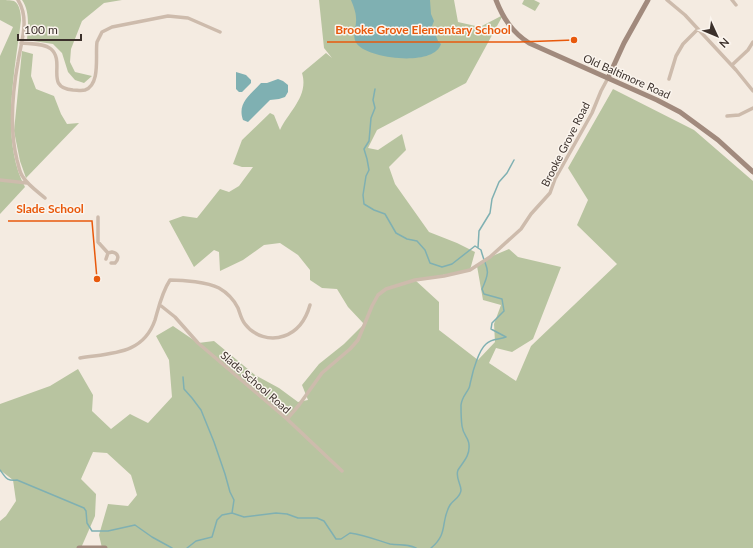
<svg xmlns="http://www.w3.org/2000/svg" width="753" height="548" viewBox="0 0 753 548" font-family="Lato,sans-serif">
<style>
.green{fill:#b8c4a0}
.water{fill:#7fb0b2}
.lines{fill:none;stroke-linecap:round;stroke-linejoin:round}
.stream{stroke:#7fb0b2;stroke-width:1.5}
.street{stroke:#cdbbac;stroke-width:3.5}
.secondary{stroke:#a18a7d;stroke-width:5}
.labels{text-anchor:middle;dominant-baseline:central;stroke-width:3;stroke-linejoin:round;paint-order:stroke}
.street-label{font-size:11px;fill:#3b302b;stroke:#fbf5ee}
.leader{fill:none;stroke:#e8590c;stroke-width:1.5}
.callout-dot{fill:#e8590c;stroke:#fbf5ee;stroke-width:1.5}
.callout-label{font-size:12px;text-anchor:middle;font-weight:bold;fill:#e8590c;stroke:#fbf5ee;stroke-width:3;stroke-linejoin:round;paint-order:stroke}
</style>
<rect width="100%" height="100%" fill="#f4ebe1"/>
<path class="green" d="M0 0C4 0 11 0 14 1 20 4 21 15 21 20 15 70 0 141 25 187L0 214V56L13 27 0 20Z
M22 0H122L104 3 82 21 71 49 70 62 75 72 92 76 84 83 75 80 68 72 62 53 53 44 27 40C28 27 30 11 22 0Z
M319 0H454L458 22 480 27 503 15 466 83 377 130 368 148 378 150 402 134 406 150 389 167 395 184 429 232 457 243 475 252 470 270 415 280 439 302V330L478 360 495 342 494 324 501 305 483 300 477 266 490 257 509 249 518 257 561 267 533 339 512 352 496 348 489 363 516 381 531 346 617 264 577 225 588 200 568 168 613 89 694 130 753 181V548H102L99 535 108 504 128 506 137 495 131 475 107 453 93 452 81 479 96 494 95 516 81 548H0V521L6 516 16 501 13 480 0 470V404L50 386 78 369 93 395 92 411 111 429 130 414 148 423 172 397 169 360 156 336 173 326 198 343 214 341 255 375 279 388 298 402 308 400 302 385 319 364 344 344 364 324 348 307 337 289 322 288 310 280V270L298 255 280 243 264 245 243 260 220 271 219 252 214 250 194 267 169 221 183 216 197 218 220 189 229 192 239 186 253 167H242L233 164 242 140 270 113 274 115 280 130C289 111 309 96 302 73L326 53 332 58 324 48Z
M524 0H534L540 3 535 11 522 4Z
M22 51 33 54 31 76 36 89 54 96 61 114 67 124 79 123 26 178 20 161 14 131Z"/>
<path class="water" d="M351 0H430L431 14 434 21 432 26 438 41 441 44C434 67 369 59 357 44 351 36 357 27 356 18 356 12 353 5 351 0Z
M236 72 246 75 251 80V83L242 92H239L236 89Z
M278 79 283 81 288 85V92L285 97 279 99 270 100 248 122 243 120C237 103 250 95 261 83H267Z"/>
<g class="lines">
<path class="stream" d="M375 89 373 100 375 108 371 118 369 141 364 149 367 159 369 170 366 176 363 195 364 204 374 210 385 214 396 233 407 239 417 241 425 250 430 263 442 267 452 264 475 246 481 250C486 270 492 267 482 289L484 294 502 299 504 311 492 323 491 329 506 337C499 340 492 338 486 344 479 350 473 370 471 380 470 383 470 386 469 388 466 394 462 397 461 405 461 411 461 419 462 426 463 435 469 438 469 445 470 456 463 462 458 470 455 477 461 484 461 490 461 497 453 500 450 505 440 522 449 533 431 548
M478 248 479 231 490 213 492 199 499 182 507 173 514 160
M183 377 184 389 192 398 201 410 214 442 225 474 230 492 234 500 232 513
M0 470C6 477 5 481 17 480L84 508 86 511 87 523 92 531H108L135 525 152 537 172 548
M187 548 196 541 212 537 217 520 222 515 232 513 244 517 276 513 287 514 298 518H317L324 521 336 539H341L350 533C364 535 377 540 390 544 399 546 405 543 416 548"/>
<path class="street" d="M18 0C30 19 21 42 18 62 12 95 9 128 17 160 19 166 19 172 23 177 28 185 38 192 45 198
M667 0 685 15 736 70 753 91
M732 0 736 5
M21 43C30 44 44 43 51 49 66 62 44 88 73 90 77 90 81 91 85 90 101 85 95 54 97 42L102 32 112 27 168 16 188 18 220 32
M732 65 748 50 753 42
M669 79 676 56 683 44 698 29
M727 116 739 115 753 108
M0 180 27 183
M98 217V242L108 253
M106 259 108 253 112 252C118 253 120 258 115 263H111
M160 305 175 317 198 343 287 419 342 471
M80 358C111 353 143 355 155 320 159 306 162 292 170 280 184 280 207 282 219 288 226 292 234 300 238 308 240 313 241 319 245 324 254 336 270 341 284 336 299 331 306 319 310 305
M287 419 299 405 322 373 350 349 358 340 372 306 378 295 386 289 415 280 444 276 470 270 490 257 521 229 531 214 550 193 555 179 592 113 601 91 608 78"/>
<path class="secondary" d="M496 0C503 18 512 32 529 43L657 100 680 112 718 140 753 172
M608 78 624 43 648 0
M79 548H105"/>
</g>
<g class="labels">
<g class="street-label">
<text transform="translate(627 76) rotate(24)">Old Baltimore Road</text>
<text transform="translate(565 144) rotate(-63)">Brooke Grove Road</text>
<text transform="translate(256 382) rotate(41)">Slade School Road</text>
</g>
</g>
<path class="leader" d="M574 40L519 42H327M97 279L92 221H8"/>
<g class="callout-dot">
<circle cx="574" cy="40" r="4"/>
<circle cx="97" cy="279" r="4"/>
</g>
<g class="callout-label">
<text x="423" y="34">Brooke Grove Elementary School</text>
<text x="50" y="213">Slade School</text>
</g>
<g transform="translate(717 36) rotate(134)" stroke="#fbf5ee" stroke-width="3" paint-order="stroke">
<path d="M0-3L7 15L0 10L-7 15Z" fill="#3b302b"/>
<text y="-6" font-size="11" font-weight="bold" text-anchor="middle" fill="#3b302b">N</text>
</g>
<path d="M18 34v6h63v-6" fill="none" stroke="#3b302b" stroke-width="2"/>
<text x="24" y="34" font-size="12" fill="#3b302b" stroke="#fbf5ee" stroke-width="3" paint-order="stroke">100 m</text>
</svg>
